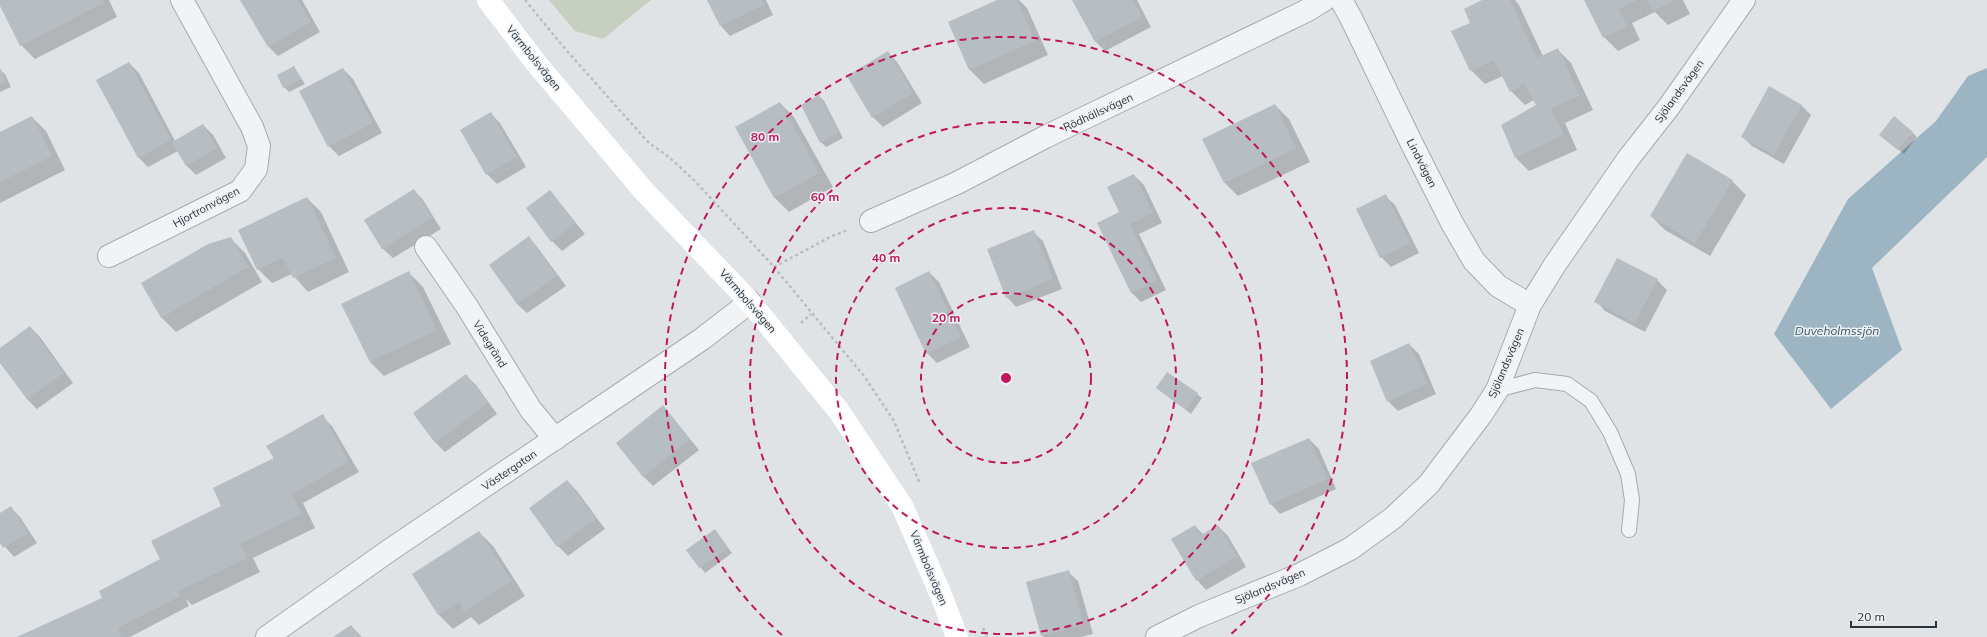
<svg xmlns="http://www.w3.org/2000/svg" width="1987" height="637" viewBox="0 0 1987 637" font-family="Mulish,sans-serif">
<style>
.green{fill:#c7d0c0}
.water{fill:#9db5c3}
.shadow{fill:#0003}
.building{fill:#b6bdc3}
.lines{fill:none;stroke-linecap:round;stroke-linejoin:round}
.lane-casing{stroke:#a5abb0;stroke-width:16}
.street-casing{stroke:#a5abb0;stroke-width:24}
.path{stroke:#b9bdc1;stroke-width:2.5;stroke-dasharray:3 3;stroke-linecap:butt}
.lane{stroke:#f1f3f5;stroke-width:14}
.street{stroke:#f1f3f5;stroke-width:22}
.secondary{stroke:#fff;stroke-width:22}
.ring{fill:none;stroke:#c2185b;stroke-width:2;stroke-dasharray:7 5}
.labels{text-anchor:middle;dominant-baseline:central;stroke-width:3;stroke-linejoin:round;paint-order:stroke}
.street-label{font-size:11px;fill:#29333c;stroke:#eef1f4}
.water-label{font-size:12px;font-style:italic;fill:#37566c;stroke:#eef1f4}
.centre{fill:#c2185b;stroke:#eef1f4;stroke-width:2}
.ring-label{font-size:12px;text-anchor:middle;font-weight:bold;fill:#c2185b;stroke:#eef1f4;stroke-width:3;stroke-linejoin:round;paint-order:stroke}
</style>
<rect width="100%" height="100%" fill="#dfe3e6"/>
<path class="green" d="M549 0H651L603 39 575 31Z"/>
<path class="water" d="M1987 68V157L1872 268 1902 350 1831 409 1774 334 1848 199 1936 121 1968 76Z"/>
<path class="shadow" d="M0 0H109L117 17 35 59 21 45 0 4Z
M242 0H302L320 32 278 56 268 46Z
M708 0H766L773 15 730 36 721 26Z
M1000 0H1019L1027 8 1048 55 984 84 970 70 949 23Z
M1073 0H1137L1151 27 1105 51 1096 42Z
M1485 0H1515L1519 5 1543 56 1557 49 1571 63 1593 110 1565 123 1577 150 1529 171 1515 157 1538 106 1534 100 1525 105 1511 91 1503 76 1485 84 1471 70V23Z
M1585 0H1683L1690 14 1668 25 1655 12 1632 23 1640 40 1618 51 1604 37Z
M888 52 897 62 922 103 883 127 873 117Z
M129 63 139 73 175 141 203 125 213 135 226 158 196 175 186 165 178 151 148 167 139 158Z
M294 67 305 84 289 92 284 87Z
M343 69 353 79 382 133 339 156 329 146Z
M0 70 5 74 11 87 0 92Z
M1769 88 1802 106 1811 115 1784 164 1752 146 1742 136Z
M819 96 824 101 843 138 826 147 821 142Z
M780 103 794 117 833 187 789 212 775 198Z
M1275 105 1289 119 1310 162 1238 196 1224 182Z
M490 113 500 123 526 167 497 184 487 174Z
M32 117 46 131 65 170 0 203V133Z
M1912 132 1917 137 1904 154 1885 140Z
M1134 175 1144 185 1162 223 1139 234 1166 290 1141 302 1131 292 1121 213Z
M1732 181 1746 195 1710 256 1665 230 1651 216Z
M414 190 423 200 441 229 393 258 383 249 366 220Z
M549 191 585 234 562 251 552 241Z
M1385 196 1395 205 1419 253 1391 267 1381 257Z
M307 198 321 212 349 272 308 292 292 274 272 283 258 269Z
M1033 232 1043 241 1062 289 1016 307 1007 297Z
M529 238 538 248 566 286 527 313 517 304Z
M231 239 245 253 262 282 176 332 162 318 142 283Z
M929 272 939 282 970 347 937 363 927 353Z
M409 273 423 287 451 344 384 376 370 362 343 304Z
M1657 280 1667 290 1645 332 1605 311 1596 301Z
M30 327 40 337 73 383 37 409 27 399 0 361V349Z
M1409 344 1419 354 1436 394 1398 411 1388 401Z
M466 375 476 385 497 414 445 452 436 443 414 414Z
M1157 388 1197 394 1202 398 1191 414Z
M663 406 699 450 653 486 643 476Z
M322 416 332 426 359 472 303 503 315 528 253 558 260 572 192 605 186 599 189 606 130 637H20L102 599 160 560 274 459 268 447Z
M1309 439 1319 449 1336 489 1280 514 1271 504Z
M567 481 577 491 605 529 568 556 558 546 530 509Z
M10 507 20 517 37 543 14 557 0 541V514Z
M1195 526 1204 535 1218 526 1228 536 1246 567 1206 590 1197 580Z
M715 530 732 553 705 573 687 550Z
M479 532 493 546 525 596 479 625 471 617 453 629 439 615 413 575Z
M1068 572 1078 581 1093 634 1081 637H1044L1042 635Z
M351 626 362 637H335Z"/>
<path class="building" d="M0 0H103L104 3 20 46 0 6Z
M240 0H298L311 22 268 47Z
M707 0H762L764 5 720 26Z
M997 0H1017L1035 41 969 70 948 22Z
M1072 0H1133L1142 17 1095 42Z
M1482 0H1510L1537 58 1558 48 1580 96 1551 108 1564 135 1515 158 1501 125 1536 105 1524 84 1510 92 1494 60 1470 71 1451 31 1470 23 1464 9Z
M1584 0H1637L1619 9 1627 26 1603 38Z
M1647 0H1675L1653 11Z
M888 51 913 93 872 118 847 76Z
M129 62 171 140 138 158 96 80Z
M294 66 301 79 283 88 277 75Z
M0 68 7 82 0 85Z
M343 68 373 123 328 147 299 91Z
M1769 86 1802 105 1774 155 1741 137Z
M819 95 839 133 820 143 801 105Z
M780 102 819 173 774 198 735 127Z
M1275 104 1296 148 1224 183 1202 139Z
M491 112 517 157 486 175 460 130Z
M32 116 52 156 0 182V132Z
M1894 116 1913 132 1898 150 1879 135Z
M203 124 217 148 186 166 172 142Z
M1687 153 1733 180 1695 243 1650 216Z
M1134 174 1153 213 1130 224 1157 280 1131 293 1097 223 1119 212 1107 187Z
M414 189 432 218 382 249 364 220Z
M550 190 576 223 551 242 526 208Z
M1386 194 1410 243 1380 258 1356 209Z
M307 197 336 258 293 278 283 258 257 270 238 230Z
M1034 230 1053 279 1006 298 987 249Z
M529 236 557 276 517 304 489 265Z
M231 237 248 267 161 318 141 283 208 244Z
M1617 258 1658 279 1635 323 1594 302Z
M409 271 437 330 370 362 341 304Z
M929 271 961 337 926 354 895 288Z
M30 326 64 373 27 399 0 363V348Z
M1409 343 1427 384 1387 402 1370 361Z
M1167 372 1198 393 1186 410 1156 388Z
M466 374 488 403 435 443 413 413Z
M663 405 690 439 643 477 616 443Z
M323 414 349 462 292 494 302 514 240 544 247 558 177 592 180 596 118 628 121 637H17L102 598 99 591 160 559 151 541 221 506 213 488 274 458 266 446Z
M1309 438 1327 479 1270 505 1251 463Z
M567 480 596 519 557 547 529 508Z
M11 506 28 533 3 548 0 543V513Z
M1195 525 1201 535 1218 525 1237 556 1196 581 1171 539Z
M715 529 728 548 699 568 686 550Z
M479 531 512 581 464 612 459 602 438 615 412 574Z
M1069 570 1083 624 1041 636 1026 582Z
M351 625 360 637H333Z"/>
<g class="lines">
<defs>
<path id="lane" d="M1497 390 1535 380 1567 384 1591 401 1610 432 1628 474 1632 500 1629 530"/>
<path id="street" d="M1341 0 1351 18 1412 144 1452 223 1474 261 1498 286 1530 305
M871 221 957 183 1045 137 1306 11 1324 0
M426 247 466 305 531 410 555 439
M109 256 240 191 256 169 259 146 252 127 182 0
M267 637 387 552 702 339 750 302
M1157 637 1199 616 1299 575 1350 549 1393 518 1429 484 1481 415 1497 390 1530 305 1554 266 1628 159 1668 108 1744 0"/>
</defs>
<use href="#lane" class="lane-casing"/>
<use href="#street" class="street-casing"/>
<path class="path" d="M525 0 567 51 648 142 670 158 695 181 774 267 864 376 894 421 920 484
M774 267 832 236 848 230
M801 323 811 314
M983 628 987 637"/>
<use href="#lane" class="lane"/>
<use href="#street" class="street"/>
<path class="secondary" d="M488 0 536 63 643 190 750 302 838 410 902 506 941 595 957 637"/>
</g>
<g class="ring">
<circle cx="1006" cy="378" r="85"/>
<circle cx="1006" cy="378" r="170"/>
<circle cx="1006" cy="378" r="256"/>
<path d="M782 635A341 341 0 1 1 1230 635"/>
</g>
<g class="labels">
<g class="street-label">
<text transform="translate(534 58) rotate(51)">Värmbolsvägen</text>
<text transform="translate(1679 91) rotate(-54)">Sjölandsvägen</text>
<text transform="translate(1098 112) rotate(-25)">Rödhällsvägen</text>
<text transform="translate(1422 163) rotate(63)">Lindvägen</text>
<text transform="translate(206 207) rotate(-28)">Hjortronvägen</text>
<text transform="translate(748 301) rotate(49)">Värmbolsvägen</text>
<text transform="translate(490 344) rotate(58)">Videgränd</text>
<text transform="translate(1506 363) rotate(-67)">Sjölandsvägen</text>
<text transform="translate(509 470) rotate(-34)">Västergatan</text>
<text transform="translate(929 568) rotate(67)">Värmbolsvägen</text>
<text transform="translate(1270 586) rotate(-23)">Sjölandsvägen</text>
</g>
<g class="water-label">
<text x="1837" y="330">Duveholmssjön</text>
</g>
</g>
<circle cx="1006" cy="378" r="6" class="centre"/>
<g class="ring-label">
<text x="765" y="141">80 m</text>
<text x="825" y="201">60 m</text>
<text x="886" y="262">40 m</text>
<text x="946" y="322">20 m</text>
</g>
<path d="M1851 621v6h85v-6" fill="none" stroke="#29333c" stroke-width="2"/>
<text x="1857" y="621" font-size="12" fill="#29333c" stroke="#eef1f4" stroke-width="3" paint-order="stroke">20 m</text>
</svg>
